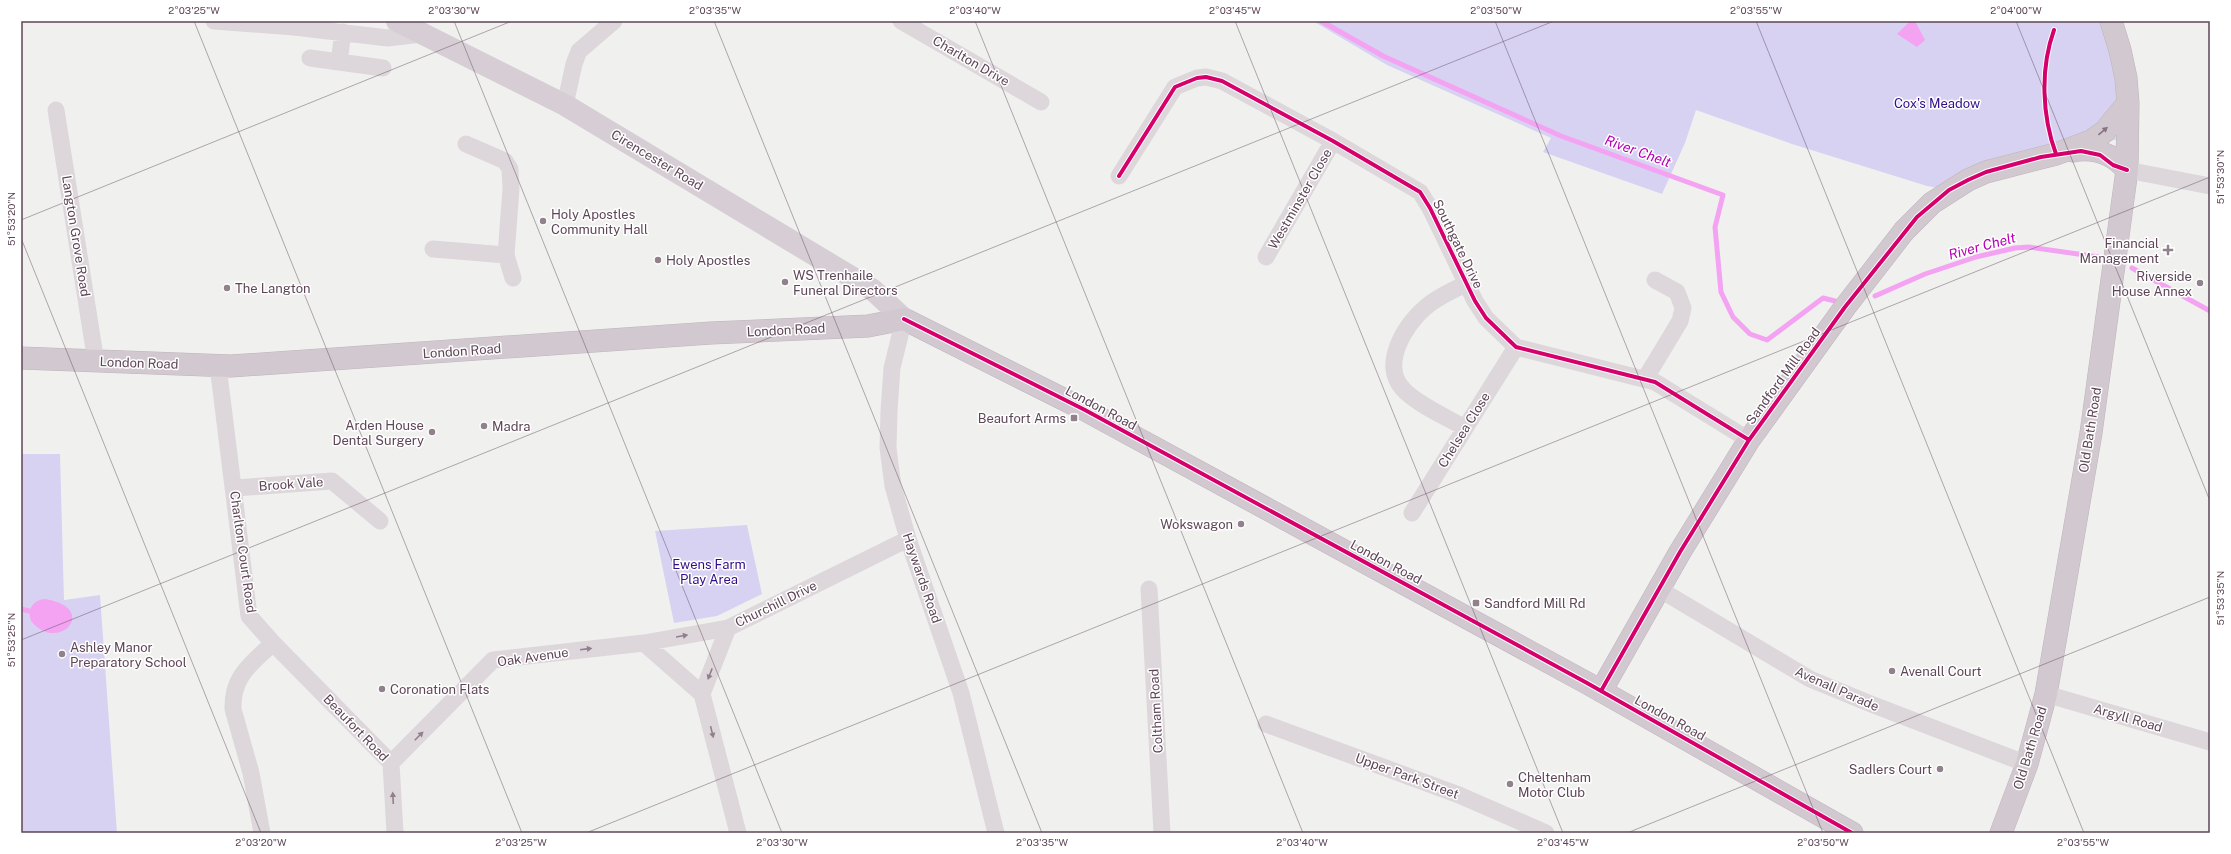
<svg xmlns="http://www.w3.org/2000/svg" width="2231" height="854" viewBox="0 0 2231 854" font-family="'Public Sans',sans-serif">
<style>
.green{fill:#d7d2f2}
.water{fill:#f4a2f2}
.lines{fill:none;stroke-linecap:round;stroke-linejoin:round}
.stream{stroke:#f4a2f2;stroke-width:5}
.trunk-casing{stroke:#c0b4bc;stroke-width:23}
.minor{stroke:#ddd7db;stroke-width:17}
.primary{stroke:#d6ced4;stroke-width:22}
.trunk{stroke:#d2c8cf;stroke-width:22}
.cycleway-casing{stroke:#fff;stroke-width:6}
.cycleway{stroke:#d6006c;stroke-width:4}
.oneway{fill:#877381}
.oneway2{fill:#917f8c}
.ticks{fill:none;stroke:#5e4557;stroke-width:1;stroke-opacity:0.45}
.poi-dot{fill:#91818c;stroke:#fff;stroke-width:1.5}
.labels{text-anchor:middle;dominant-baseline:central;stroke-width:3;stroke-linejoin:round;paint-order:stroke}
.street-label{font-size:13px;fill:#5e4557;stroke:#fff}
.park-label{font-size:13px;fill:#320d88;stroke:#fff}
.poi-label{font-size:13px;fill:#5e4557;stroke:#fff;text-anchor:start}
.water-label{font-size:14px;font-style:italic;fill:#b600b3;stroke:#fff}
.neatline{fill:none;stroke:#5e4557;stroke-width:1.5}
.ticks-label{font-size:10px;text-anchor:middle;fill:#5e4557}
</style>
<rect width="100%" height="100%" fill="#f0f1ef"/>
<path class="green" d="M1313 21H2111L2128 137 2041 157 1949 190 1927 186 1792 144 1696 110 1685 143 1662 194 1543 152 1551 138 1387 65Z
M21 454H60L64 600 100 595 117 833H21Z
M747 525 762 594 717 616 674 623 655 531Z"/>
<path class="water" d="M1910 21H1915L1925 40 1917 47 1897 34Z
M44 599C101 607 59 655 31 621 27 610 32 601 44 599Z"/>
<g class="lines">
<path class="stream" d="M1321 21 1383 56 1561 136 1723 195 1715 227 1721 292 1733 317 1750 334 1767 340 1823 298 1835 301
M2132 268 2210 311
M1875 296 1925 274 1976 257 2015 248 2029 247 2099 257
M21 609 29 611"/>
<defs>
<path id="trunk" d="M2073 151C2094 147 2113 154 2127 170
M21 358 231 366 711 333 868 326 904 319 1085 410 1587 683 1852 833
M1601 691 1680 552 1749 440 1845 307 1904 231 1932 203 1968 180 1986 172 2056 154 2091 141 2104 132 2128 103
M2001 833 2027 764 2046 694 2091 433 2127 170 2128 103 2126 78 2120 50 2111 21"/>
</defs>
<use href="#trunk" class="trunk-casing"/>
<path class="minor" d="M214 21 294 27 388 38 421 34
M901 21 1041 102
M343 32 339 62 383 68
M310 58 339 62
M565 105 574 64 579 51 614 21
M56 110 96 362
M466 144 505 161 510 169 511 189 506 255 513 278
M2127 170 2210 186
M1119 176 1175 87 1197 78 1206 77 1222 81 1333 141 1420 192 1430 208 1475 301 1486 318 1516 347 1655 382 1749 440
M433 249 506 255
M1266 257 1333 141
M904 319 892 368 889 411 888 448 893 486 908 539 961 693 996 833
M218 366 249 616 273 643 391 763 395 833
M1645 379 1680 321 1683 308 1677 292 1655 280
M1465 428C1448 418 1415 403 1403 389 1380 365 1405 324 1426 307 1437 297 1452 291 1465 284
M235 488 332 481 380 521
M1412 513 1516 347
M1149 589 1162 833
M1659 589 1810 679 1871 704 2027 764
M728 628 702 694 738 833
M644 643 702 694
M2046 694 2210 742
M1266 724 1459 795 1546 833
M391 763 493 660 644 643 728 628 908 539
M262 833 251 773 233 709C232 676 251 664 273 643"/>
<path class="primary" d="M397 21 565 105 873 290 904 319"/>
<use href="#trunk" class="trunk"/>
<defs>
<path id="cycleway" d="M2054 30C2040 69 2042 116 2056 154
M1119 176 1175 87 1197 78 1206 77 1222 81 1333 141 1420 192 1430 208 1475 301 1486 318 1516 347 1655 382 1749 440
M904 319 1085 410 1587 683 1852 833
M1601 691 1680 552 1749 440 1845 307 1917 217 1949 190 1968 180 1986 172 2041 157 2081 151 2100 155 2113 165 2127 170"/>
</defs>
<use href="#cycleway" class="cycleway-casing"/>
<use href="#cycleway" class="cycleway"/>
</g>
<defs><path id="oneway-solid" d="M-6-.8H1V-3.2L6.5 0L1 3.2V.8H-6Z"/></defs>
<use class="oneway" href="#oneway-solid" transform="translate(2103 131) rotate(-40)"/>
<g class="oneway2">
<use href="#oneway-solid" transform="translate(682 636) rotate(-10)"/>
<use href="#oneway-solid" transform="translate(586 649) rotate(-7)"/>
<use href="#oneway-solid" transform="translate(710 674) rotate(111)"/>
<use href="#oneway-solid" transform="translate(712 732) rotate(76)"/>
<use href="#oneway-solid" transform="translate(419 736) rotate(-45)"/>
<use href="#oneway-solid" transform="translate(393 798) rotate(-93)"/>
</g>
<path class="ticks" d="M194 21 522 833M454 21 782 833M714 21 1042 833M975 21 1303 833M1235 21 1563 833M1495 21 1823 833M1756 21 2084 833M2016 21 2210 501M21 220 512 21M21 238 261 833M21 640 1554 21M586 833 2210 177M1627 833 2210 597"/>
<g class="poi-dot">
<circle cx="543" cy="221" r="4"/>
<path d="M2166 244h4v4h4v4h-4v4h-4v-4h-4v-4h4z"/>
<circle cx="658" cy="260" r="4"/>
<circle cx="785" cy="282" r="4"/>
<circle cx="2200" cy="283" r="4"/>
<circle cx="227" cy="288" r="4"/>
<rect x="1070" y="414" width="8" height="8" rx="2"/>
<circle cx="484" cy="426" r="4"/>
<circle cx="432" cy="432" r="4"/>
<circle cx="1241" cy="524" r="4"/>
<rect x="1472" y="599" width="8" height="8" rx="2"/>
<circle cx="62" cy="654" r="4"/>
<circle cx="1892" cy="671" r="4"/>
<circle cx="382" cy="689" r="4"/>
<circle cx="1940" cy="769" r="4"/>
<circle cx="1510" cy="784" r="4"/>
</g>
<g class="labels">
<g class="street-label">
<text transform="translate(971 61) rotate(30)">Charlton Drive</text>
<text transform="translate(657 160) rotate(31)">Cirencester Road</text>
<text transform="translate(1300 199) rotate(-60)">Westminster Close</text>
<text transform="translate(76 236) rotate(81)">Langton Grove Road</text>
<text transform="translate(1458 244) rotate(64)">Southgate Drive</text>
<text transform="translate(786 330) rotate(-3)">London Road</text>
<text transform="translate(462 351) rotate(-4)">London Road</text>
<text transform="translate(139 363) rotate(2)">London Road</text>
<text transform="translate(1783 376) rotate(-54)">Sandford Mill Road</text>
<text transform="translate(1101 408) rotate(28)">London Road</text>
<text transform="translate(1464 430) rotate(-58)">Chelsea Close</text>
<text transform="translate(2090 430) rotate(-81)">Old Bath Road</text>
<text transform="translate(291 484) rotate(-4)">Brook Vale</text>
<text transform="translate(243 552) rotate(82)">Charlton Court Road</text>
<text transform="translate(1386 562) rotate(28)">London Road</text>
<text transform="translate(922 578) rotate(71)">Haywards Road</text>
<text transform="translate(776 604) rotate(-26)">Churchill Drive</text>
<text transform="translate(533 657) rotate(-8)">Oak Avenue</text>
<text transform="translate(1837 689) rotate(24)">Avenall Parade</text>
<text transform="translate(1156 711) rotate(-93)">Coltham Road</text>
<text transform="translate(1670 718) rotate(29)">London Road</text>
<text transform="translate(2128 718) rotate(16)">Argyll Road</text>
<text transform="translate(356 728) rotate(46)">Beaufort Road</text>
<text transform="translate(2030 748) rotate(-73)">Old Bath Road</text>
<text transform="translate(1407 776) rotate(20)">Upper Park Street</text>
</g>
<g class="park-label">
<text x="1937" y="103">Cox's Meadow</text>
<text x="709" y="564">Ewens Farm<tspan x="709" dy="15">Play Area</tspan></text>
</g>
<g class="poi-label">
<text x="551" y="214">Holy Apostles<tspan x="551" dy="15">Community Hall</tspan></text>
<text x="2159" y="243" text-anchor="end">Financial<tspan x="2159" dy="15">Management</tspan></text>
<text x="666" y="260">Holy Apostles</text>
<text x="793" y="275">WS Trenhaile<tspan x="793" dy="15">Funeral Directors</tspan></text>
<text x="2192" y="276" text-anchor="end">Riverside<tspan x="2192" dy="15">House Annex</tspan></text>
<text x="235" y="288">The Langton</text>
<text x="1066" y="418" text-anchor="end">Beaufort Arms</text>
<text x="424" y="425" text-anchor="end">Arden House<tspan x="424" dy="15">Dental Surgery</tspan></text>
<text x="492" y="426">Madra</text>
<text x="1233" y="524" text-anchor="end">Wokswagon</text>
<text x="1484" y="603">Sandford Mill Rd</text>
<text x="70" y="647">Ashley Manor<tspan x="70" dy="15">Preparatory School</tspan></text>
<text x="1900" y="671">Avenall Court</text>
<text x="390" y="689">Coronation Flats</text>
<text x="1932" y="769" text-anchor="end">Sadlers Court</text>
<text x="1518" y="777">Cheltenham<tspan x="1518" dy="15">Motor Club</tspan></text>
</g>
<g class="water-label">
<text transform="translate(1638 151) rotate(20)">River Chelt</text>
<text transform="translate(1982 246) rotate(-15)">River Chelt</text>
</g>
</g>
<rect width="2231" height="854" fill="none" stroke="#ffffff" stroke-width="44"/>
<rect x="22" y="22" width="2187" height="810" class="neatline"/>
<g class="ticks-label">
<text x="194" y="14">2°03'25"W</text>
<text x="454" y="14">2°03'30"W</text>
<text x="715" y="14">2°03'35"W</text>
<text x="975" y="14">2°03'40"W</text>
<text x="1235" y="14">2°03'45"W</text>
<text x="1496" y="14">2°03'50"W</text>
<text x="1756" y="14">2°03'55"W</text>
<text x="2016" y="14">2°04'00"W</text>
<text transform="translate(2220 177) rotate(-90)" y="4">51°53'30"N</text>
<text transform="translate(11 219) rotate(-90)" y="4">51°53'20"N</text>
<text transform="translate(2220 598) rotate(-90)" y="4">51°53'35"N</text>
<text transform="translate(11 640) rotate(-90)" y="4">51°53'25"N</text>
<text x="261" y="846">2°03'20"W</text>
<text x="521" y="846">2°03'25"W</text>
<text x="782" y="846">2°03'30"W</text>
<text x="1042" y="846">2°03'35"W</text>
<text x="1302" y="846">2°03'40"W</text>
<text x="1563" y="846">2°03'45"W</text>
<text x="1823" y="846">2°03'50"W</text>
<text x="2083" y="846">2°03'55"W</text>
</g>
</svg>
